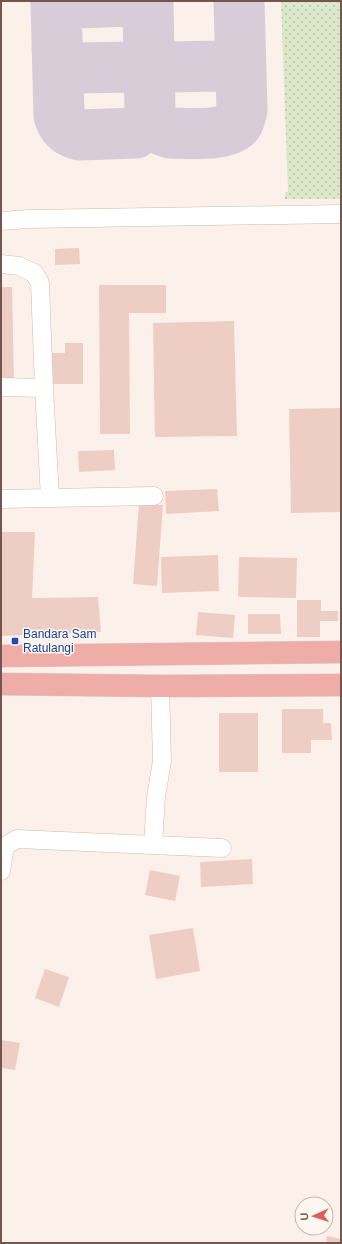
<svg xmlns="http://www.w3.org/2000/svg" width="342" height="1244" viewBox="0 0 342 1244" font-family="Helvetica,sans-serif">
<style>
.green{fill:url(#green-dots)}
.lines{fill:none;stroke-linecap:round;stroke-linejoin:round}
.taxiway{stroke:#d7ccd8;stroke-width:51}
.building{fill:#eecdc4}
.minor-casing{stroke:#cebab3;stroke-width:19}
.highway-casing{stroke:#d5ccca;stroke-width:23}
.minor{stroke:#fff;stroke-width:18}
.highway{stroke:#efada7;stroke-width:22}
.transit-dot{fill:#1a4fb4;stroke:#fef6f0;stroke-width:1.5}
.labels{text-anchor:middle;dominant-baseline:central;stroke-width:3;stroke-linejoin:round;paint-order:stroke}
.transit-label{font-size:12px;fill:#164399;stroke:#fef6f0;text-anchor:start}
</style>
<defs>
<pattern id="green-dots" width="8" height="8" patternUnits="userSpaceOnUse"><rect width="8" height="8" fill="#dbe8c9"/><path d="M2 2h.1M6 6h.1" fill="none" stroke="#b6bfa6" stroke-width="1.8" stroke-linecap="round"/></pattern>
</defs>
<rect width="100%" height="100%" fill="#fbf1ea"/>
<path class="green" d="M281 1H341V199H285V192H288Z"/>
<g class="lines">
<path class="taxiway" d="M56 1 59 115C62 127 68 132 80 135L135 133 147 124 150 115 148 1
M70 1 74 3 133 1
M57 49C61 60 66 66 77 68L134 67C142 62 146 58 149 49 153 59 158 64 169 67L219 66C231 64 238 57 240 46
M150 115C155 125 159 130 170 133 187 133 225 137 237 124 240 120 241 115 242 110L239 1"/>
</g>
<path class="building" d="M79 248 80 264 55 265V249Z
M99 285H166V313H129L130 434H100Z
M1 287H12L14 383H1Z
M234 321 237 436 155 437 153 323Z
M65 343H83V384H51V353H65Z
M341 408V512L291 513 289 409Z
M114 450 115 470 79 472 78 451Z
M217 489 219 511 166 514 165 491Z
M139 504 163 505 157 586 133 584Z
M1 532H35L32 598 98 597 101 632 1 636Z
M218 555 219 591 162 593 161 557Z
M239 557 297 558 296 598 238 597Z
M297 600H321V611H338V621H320V637H297Z
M198 612 235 615 233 638 196 635Z
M248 614H280L281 634H248Z
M282 709H323V723H331L332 740H311V753H282Z
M219 713H258V772H219Z
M252 859 253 884 201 887 200 862Z
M150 870 180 876 175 901 145 895Z
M193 928 200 971 156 979 149 935Z
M45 969 69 977 59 1007 35 998Z
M1 1040 20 1043 15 1070 1 1068Z
M327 1236 341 1239V1243H326Z"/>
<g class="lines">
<defs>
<path id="minor" d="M1 221 29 219 341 214
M1 264 19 266 34 273 40 283 44 388 50 498 1 499
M1 387 44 388
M50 498 154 496
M153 845 222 848
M1 871 5 846 17 839 153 845 156 797 162 761 160 686"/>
<path id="highway" d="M1 656 341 652
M1 684 160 686 341 685"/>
</defs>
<use href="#minor" class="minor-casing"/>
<use href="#highway" class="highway-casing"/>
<use href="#minor" class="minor"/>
<use href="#highway" class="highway"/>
</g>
<rect class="transit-dot" x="11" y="637" width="8" height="8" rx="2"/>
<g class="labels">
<g class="transit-label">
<text x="23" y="634">Bandara Sam<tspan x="23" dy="14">Ratulangi</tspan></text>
</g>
</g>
<rect width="342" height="1244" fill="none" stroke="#74564f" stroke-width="4"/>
<g transform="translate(314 1216) rotate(267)"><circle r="19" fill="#fef6f0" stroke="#c7b6b0"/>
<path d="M0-3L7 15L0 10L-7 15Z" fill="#da605a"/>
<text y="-6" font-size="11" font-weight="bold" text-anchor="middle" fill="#74564f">U</text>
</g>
</svg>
